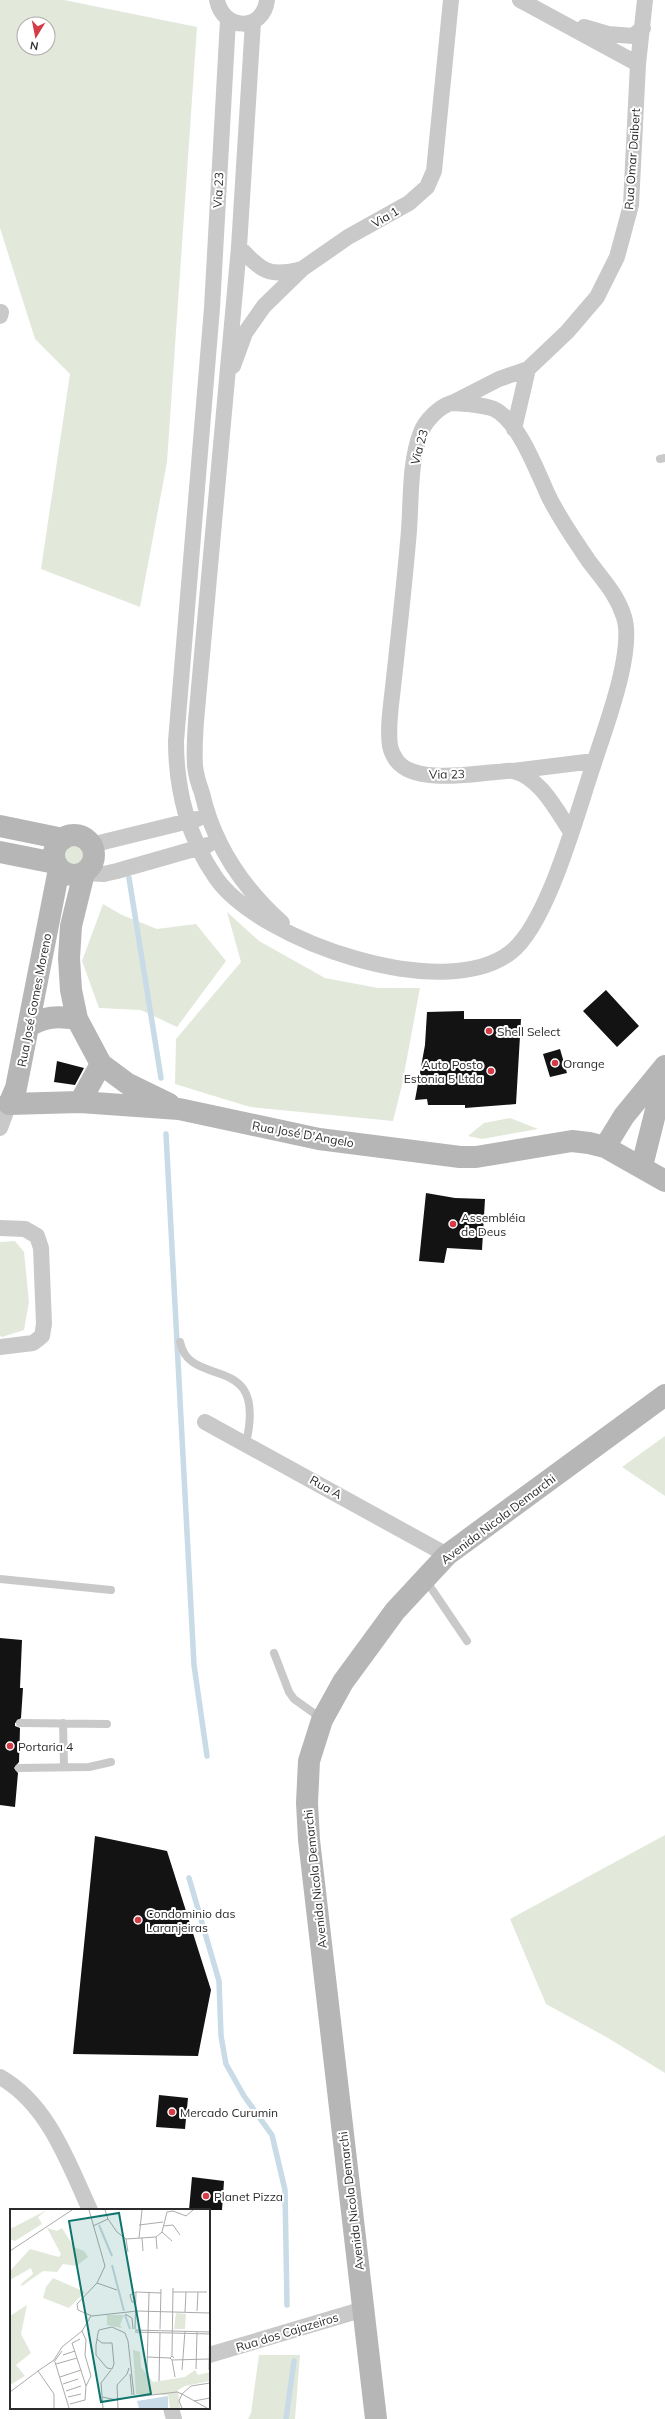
<svg xmlns="http://www.w3.org/2000/svg" width="665" height="2419" viewBox="0 0 665 2419" font-family="Mulish,sans-serif">
<style>
.green{fill:#e2e9db;fill-rule:evenodd}
.lines{fill:none;stroke-linecap:round;stroke-linejoin:round}
.stream{stroke:#c8dbe7;stroke-width:5.5}
.building{fill:#131313}
.lane{stroke:#c9c9c9;stroke-width:8}
.street{stroke:#c9c9c9;stroke-width:16}
.secondary{stroke:#b6b6b6;stroke-width:22}
.poi-dot{fill:#d43d47;stroke:#fff;stroke-width:1.5}
.labels{text-anchor:middle;dominant-baseline:central;stroke-width:4;stroke-linejoin:round;paint-order:stroke}
.street-label{font-size:12px;fill:#2c2c2c;stroke:#fff}
.poi-label{font-size:12px;fill:#2c2c2c;stroke:#fff;text-anchor:start}
.inset-river{fill:none;stroke:#c8dbe7;stroke-width:2}
.inset-road{fill:none;stroke:#ababab;stroke-width:1}
.view{fill:#0f766e;fill-opacity:0.15;stroke:#0f766e;stroke-width:2}
.inset-edge{fill:none;stroke:#2c2c2c;stroke-width:2}
</style>
<rect width="100%" height="100%" fill="#fff"/>
<path class="green" d="M0 0H64L197 27 167 462 140 607 41 569 70 374 35 339 0 228ZM24 24H48V48H24Z
M59 855a14 14 0 1 1 28 0a14 14 0 1 1-28 0Z
M103 904 122 915 157 929 196 924 226 961 177 1027 141 1010 99 1008 82 961Z
M227 912 259 941 325 978 378 988H420L402 1085 393 1121 250 1107 175 1084 176 1039 241 962Z
M510 1118 538 1129 482 1139 468 1136 484 1123Z
M15 1241 24 1252 29 1302 24 1330 2 1337 0 1336V1242Z
M665 1436V1496L622 1467Z
M665 1835V2073L608 2038 546 2004 510 1919Z
M259 2355H300L295 2419H248L251 2413Z"/>
<g class="lines">
<path class="stream" d="M129 878 161 1078
M166 1134 194 1665 207 1756
M189 1878 219 1981 221 2036 226 2064 244 2096 272 2135 285 2190 287 2305
M286 2419 294 2361"/>
</g>
<path class="building" d="M606 990 639 1026 617 1047 583 1011Z
M464 1011V1019H521L516 1104 465 1108V1105H428L427 1099 415 1100 425 1045 427 1012Z
M560 1049 567 1073 550 1077 543 1054Z
M57 1061 84 1068 75 1085 54 1082Z
M426 1193 455 1198 485 1199 482 1250 447 1248 444 1263 419 1261Z
M0 1638 22 1640 20 1688H23L21 1718 15 1723V1726L20 1728 19 1762 14 1768 18 1773 15 1807 0 1805Z
M95 1836 167 1851 211 1990 198 2056 73 2054Z
M159 2095 188 2098 185 2129 156 2127Z
M192 2177 224 2181 222 2210H189Z"/>
<g class="lines">
<path class="lane" d="M660 459 665 458
M180 1342C190 1391 268 1349 246 1443
M0 1579 111 1590
M425 1579 467 1641
M274 1653 289 1692 294 1699 322 1719
M20 1723 107 1724
M63 1723 64 1767
M19 1768 89 1767 111 1762"/>
<path class="street" d="M217 0C223 31 263 32 267 0
M520 0 638 64
M228 20 212 308 176 741C176 789 188 838 216 878 260 941 445 1005 511 952 548 923 577 813 593 766 604 731 635 652 624 617 617 594 602 579 588 560 574 539 559 518 548 495 537 471 518 420 494 409 486 406 476 405 468 404 467 404 452 403 451 403 439 407 426 420 421 432 408 466 412 506 408 542 404 587 399 633 394 678 392 700 387 725 390 746 391 751 394 757 397 761 415 784 470 774 496 772 502 772 507 770 513 771 540 777 557 811 571 832
M253 22 239 247 196 721C195 736 194 751 195 766 196 775 199 785 202 793 214 846 242 887 282 923
M584 27 608 34 633 36 643 28
M239 247C262 271 269 278 302 269
M0 316 1 312
M233 366 245 333 264 306 302 269 348 237 409 203 427 187 434 171 451 0
M452 403 499 379 528 369 567 332 597 297 617 257 631 205 638 64 645 0
M514 429 528 369
M513 771 594 761
M91 845 197 819
M84 873 104 874 117 871 208 845
M0 1104H9L0 1128
M0 1228 25 1229 37 1236 41 1248 44 1324 42 1336 33 1343 0 1347
M205 1422 447 1555
M0 2077C48 2104 68 2162 90 2210
M209 2355 364 2309
M171 2408 174 2419"/>
<path class="secondary" d="M0 826 63 839
M54 855a20 20 0 1 1 40 0a20 20 0 1 1-40 0Z
M0 852 55 863
M59 869 16 1088 9 1104 80 1102 179 1109 319 1139 460 1157H476L572 1141 589 1143 605 1147 665 1181
M84 873 71 926 69 958 71 990 77 1019 101 1064 128 1084 169 1104
M28 1027C43 1016 58 1016 77 1019
M80 1102 101 1064
M605 1147 624 1116 665 1066
M642 1166 665 1074
M376 2419 309 1840 307 1803 309 1761 322 1720 343 1682 395 1611 447 1555 665 1395"/>
</g>
<g class="poi-dot">
<circle cx="489" cy="1031" r="4"/>
<circle cx="555" cy="1063" r="4"/>
<circle cx="491" cy="1071" r="4"/>
<circle cx="453" cy="1224" r="4"/>
<circle cx="10" cy="1746" r="4"/>
<circle cx="138" cy="1920" r="4"/>
<circle cx="172" cy="2112" r="4"/>
<circle cx="206" cy="2196" r="4"/>
</g>
<g class="labels">
<g class="street-label">
<text transform="translate(632 159) rotate(-86)">Rua Omar Daibert</text>
<text transform="translate(218 190) rotate(-87)">Via 23</text>
<text transform="translate(385 217) rotate(-30)">Via 1</text>
<text transform="translate(419 447) rotate(-75)">Via 23</text>
<text transform="translate(447 774) rotate(-1)">Via 23</text>
<text transform="translate(34 1000) rotate(-79)">Rua José Gomes Moreno</text>
<text transform="translate(303 1134) rotate(10)">Rua José D'Angelo</text>
<text transform="translate(326 1487) rotate(29)">Rua A</text>
<text transform="translate(498 1519) rotate(-37)">Avenida Nicola Demarchi</text>
<text transform="translate(315 1879) rotate(-96)">Avenida Nicola Demarchi</text>
<text transform="translate(351 2201) rotate(-97)">Avenida Nicola Demarchi</text>
<text transform="translate(287 2332) rotate(-17)">Rua dos Cajazeiros</text>
</g>
<g class="poi-label">
<text x="497" y="1031">Shell Select</text>
<text x="563" y="1063">Orange</text>
<text x="483" y="1064" text-anchor="end">Auto Posto<tspan x="483" dy="14">Estonia 5 Ltda</tspan></text>
<text x="461" y="1217">Assembléia<tspan x="461" dy="14">de Deus</tspan></text>
<text x="18" y="1746">Portaria 4</text>
<text x="146" y="1913">Condominio das<tspan x="146" dy="14">Laranjeiras</tspan></text>
<text x="180" y="2112">Mercado Curumin</text>
<text x="214" y="2196">Planet Pizza</text>
</g>
</g>
<g transform="translate(10 2209)">
<rect width="200" height="200" fill="#fff"/>
<path d="M37 1 28 8 32 15 5 32 0 30V20ZM37 19 47 22 52 19 64 38 74 42 78 48 66 57 53 55 47 63 33 62 12 77 11 75 23 65 21 59 0 71V62L20 40 49 48 51 45ZM43 69 75 83 59 99 33 89 36 78ZM17 96 11 125 21 144 6 156 15 167 0 176V107ZM166 104 176 105 175 120H164ZM97 106H114L110 116 112 119 97 116ZM123 141 130 143 131 158 143 173 175 168 185 161 188 166 200 163V172L175 177 168 181 170 199H160L158 186 126 185Z" fill="#e2e9db"/>
<path d="M158 187V199H129L127 192Z" fill="#c8dbe7"/>
<path class="inset-river" d="M89 16 102 47M102 56 114 102M115 106 120 120"/>
<path class="inset-road" d="M79 1 95 57 87 74 67 95 68 101 82 107 127 102 200 104M95 1 98 10 107 23 116 30 146 28 152 23 157 3 163 2 176 7 183 1M129 16 153 13M83 17 98 10M153 17 163 16 170 26M152 23 162 32M146 28 147 40M129 29 132 1M132 29 133 42M116 30 118 43M0 42 62 1M87 74 107 81M163 83H197M126 93H122L120 86 126 83M187 102 188 83M175 103 176 83M115 105 122 109 123 120M125 120 126 83 151 84M150 120 151 80M125 121 200 123M125 123 200 125M70 130 62 134 76 177M87 130 92 134H102L104 155 102 160 97 159 86 146V136L88 124 89 121 102 118 115 124 118 132 124 186M53 146 65 142M162 147 163 79M137 148 160 149M164 149 162 147 160 149 162 151 199 150M162 151 165 168M44 153 52 142M45 153 59 199M46 155 67 149M186 160 187 123M137 161 139 84M172 161 175 122M199 161 200 108M120 165 122 186M50 168 71 161M149 172 150 124M53 175 68 170M56 182 71 177M0 183 28 162M58 188 71 185M92 188 107 191M125 188 167 183 172 185 169 192 172 199M184 192 200 189M60 195 75 191 76 177 81 167 75 146 76 131 72 122M44 199V185L28 162 44 151 52 138 72 122 81 107M93 199 91 174 101 161M108 199 107 176 117 165 119 159M197 199 172 185 181 177 200 174"/>
<path class="view" d="M109 4 141 185 91 193 59 12Z"/>
<rect width="200" height="200" class="inset-edge"/>
</g>
<g transform="translate(36 36) rotate(190)"><circle r="19" fill="#ffffff" stroke="#ababab"/>
<path d="M0-3L7 15L0 10L-7 15Z" fill="#d43d47"/>
<text y="-6" font-size="11" font-weight="bold" text-anchor="middle" fill="#2c2c2c">N</text>
</g>
</svg>
